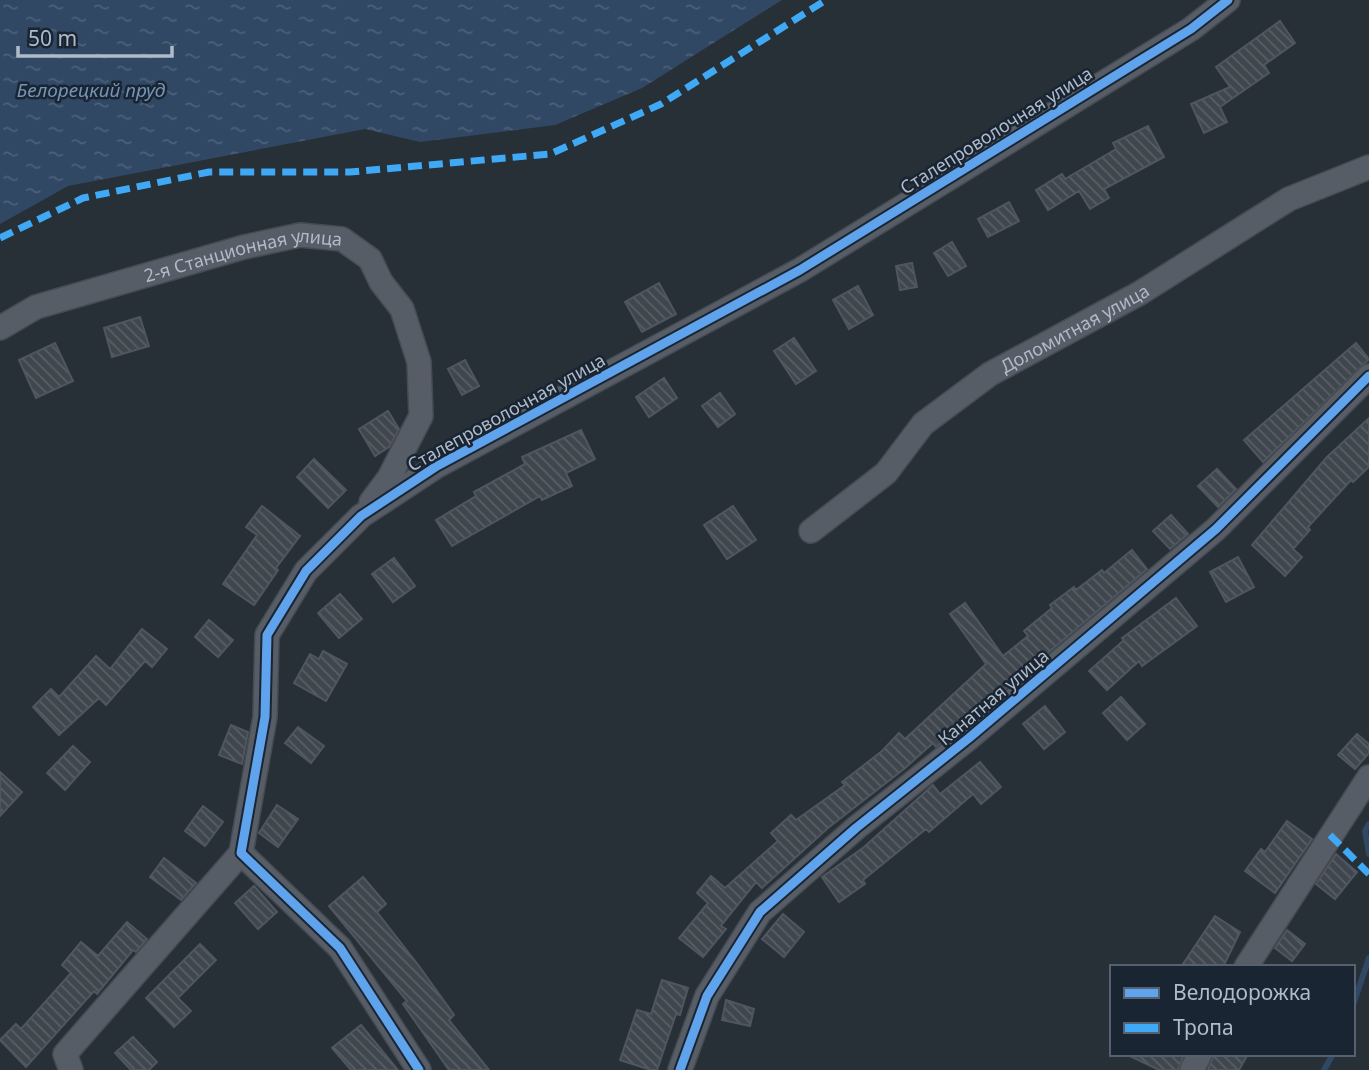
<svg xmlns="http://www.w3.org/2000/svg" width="1369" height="1070" viewBox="0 0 1369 1070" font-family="'Noto Sans',sans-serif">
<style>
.water{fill:url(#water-ripples)}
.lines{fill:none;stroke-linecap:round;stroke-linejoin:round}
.stream{stroke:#314864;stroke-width:6}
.building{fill:url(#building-back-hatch);stroke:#4f5660;stroke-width:2}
.minor-casing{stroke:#464b52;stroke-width:26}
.minor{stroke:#575d66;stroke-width:23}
.quiet{stroke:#3fa9f5;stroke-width:7;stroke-dasharray:14 7;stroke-linecap:butt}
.cycleway-casing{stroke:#1a2533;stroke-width:13}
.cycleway{stroke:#60a3ed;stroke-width:9}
.labels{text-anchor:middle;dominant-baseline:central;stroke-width:5;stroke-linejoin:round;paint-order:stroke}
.street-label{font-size:18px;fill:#b0bbca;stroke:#1a2533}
.water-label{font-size:19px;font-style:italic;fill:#7493b5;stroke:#1a2533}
</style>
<defs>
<pattern id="water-ripples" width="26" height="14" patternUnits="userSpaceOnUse" patternTransform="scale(1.75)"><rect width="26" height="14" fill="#314864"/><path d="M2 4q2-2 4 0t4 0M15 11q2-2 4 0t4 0" fill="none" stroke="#4c6079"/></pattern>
<pattern id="building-back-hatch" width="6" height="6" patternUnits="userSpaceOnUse" patternTransform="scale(1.75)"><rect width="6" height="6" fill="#3f464d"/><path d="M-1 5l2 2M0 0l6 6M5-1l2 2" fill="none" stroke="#585f65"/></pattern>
</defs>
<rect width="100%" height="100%" fill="#272f37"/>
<path class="water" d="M0 0H782L642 88 555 125 420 142 365 129 68 186 0 224Z"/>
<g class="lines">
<path class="stream" d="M1369 824 1365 831 1369 854
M1353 1005 1369 958
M1324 1070 1333 1054"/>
</g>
<path class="building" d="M1280 21 1295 43 1264 65 1269 73 1220 107 1227 122 1204 133 1191 104 1230 87 1216 67Z
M1148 126 1164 157 1104 189 1109 198 1090 209 1079 191 1048 210 1036 190 1062 174 1065 179 1116 149 1113 143Z
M1009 202 1019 221 988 237 978 219Z
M952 242 966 266 948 276 934 253Z
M912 263 917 287 900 290 896 266Z
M659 283 676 314 642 332 625 302Z
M858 286 873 315 849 329 833 300Z
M140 317 149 346 112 357 104 328Z
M794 338 816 371 796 384 774 351Z
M55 343 73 381 36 398 19 360Z
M1356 343 1369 359 1263 462 1244 440Z
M465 360 479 386 462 395 448 369Z
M664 378 677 398 649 417 636 397Z
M720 393 735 414 718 427 702 406Z
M388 411 399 429 389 447 375 456 359 429Z
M1369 418V467L1353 482 1351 480 1308 527 1310 530 1293 549 1302 557 1285 576 1252 545 1327 457Z
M581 430 595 459 566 473 572 486 542 500 540 496 452 546 436 520 476 496 474 492 525 464 522 457Z
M314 459 346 490 328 508 297 477Z
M1217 469 1236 489 1218 507 1198 486Z
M262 506 300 536 276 568 278 570 254 605 223 584 257 535 246 527Z
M733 506 756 540 727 559 704 525Z
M1171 515 1188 534 1170 549 1153 531Z
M1132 550 1147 569 960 727 936 747 933 743 904 769 828 828 762 888 756 882 723 923 721 926 726 929 703 957 679 938 708 903 697 893 711 876 725 888 778 841 771 833 791 815 796 820 845 785 842 782 882 751 899 733 905 739 986 664 950 614 965 603 1003 656 1028 636 1024 631 1052 608 1050 605 1074 587 1076 590 1102 570 1104 573Z
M1238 557 1254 587 1226 602 1210 572Z
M394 558 415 586 393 602 372 574Z
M340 594 362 619 339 638 318 613Z
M1176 598 1197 626 1142 666 1139 661 1107 690 1089 671 1124 640 1122 638Z
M209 620 233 640 218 657 195 637Z
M142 629 167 649 152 667 145 661 106 705 99 698 59 735 33 707 51 689 59 697 96 656 110 669Z
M323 651 347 664 326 701 294 683 310 654 319 659Z
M1121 697 1145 724 1127 740 1103 713Z
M1045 706 1065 732 1044 749 1023 724Z
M231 725 248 732 242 764 219 755Z
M298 727 324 746 311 763 285 743Z
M1357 734 1369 744V753L1355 769 1338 755Z
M73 746 90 762 65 790 47 773Z
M980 762 1001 787 981 804 973 794 929 832 926 829 863 880 865 884 839 902 822 877 864 847 933 785 940 794Z
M0 772 22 792 0 816Z
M277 805 298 819 278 847 259 833Z
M203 806 223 822 205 846 185 831Z
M1287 821 1312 839 1275 893 1245 871 1261 849 1265 852Z
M1336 854 1357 872 1335 899 1316 884Z
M164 858 196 883 181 900 150 877Z
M363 877 386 904 377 912 419 966 454 1015 449 1020 489 1070H449L403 1004 407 1001 329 906Z
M254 886 277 912 258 929 235 903Z
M783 914 804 932 784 957 762 939Z
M1215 916 1240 932 1223 967H1181Z
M127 922 147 939 136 952 133 950 97 994 94 991 26 1067 0 1040 16 1024 21 1029 71 973 62 965 81 942 98 956Z
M1287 930 1305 944 1292 961 1275 948Z
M200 944 216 960 178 998 191 1011 174 1027 146 998Z
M662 980 688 988 680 1015 676 1014 657 1070H651L620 1060 637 1010 651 1014Z
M726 1000 754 1009 750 1026 722 1020Z
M361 1025 398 1070H351L332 1048Z
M133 1037 157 1062 149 1070H131L115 1053Z
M1126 1054H1184L1178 1070H1159Z
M1214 1054H1248L1239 1070H1208Z"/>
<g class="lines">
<defs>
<g id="minor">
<path id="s1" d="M0 328 36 307 244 247 300 235 342 239 370 259 381 282 402 309 419 362 421 416 389 478 371 502"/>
<path id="s2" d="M811 531 886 473 923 424 990 374 1140 293 1289 199 1369 167"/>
<path d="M1246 967 1369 777"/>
<path d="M71 1070 65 1054 241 853"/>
<path d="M419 1070 340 948 241 853 265 717 267 635 306 571 361 516 437 466 800 270 1191 29 1228 0"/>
<path d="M680 1070 707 996 760 912 856 828 969 738 1216 529 1369 376"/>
<path d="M1192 1070 1200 1054"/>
</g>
</defs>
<use href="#minor" class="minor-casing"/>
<use href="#minor" class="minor"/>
<path class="quiet" d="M0 238 83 198 209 172H350L550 154 661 104 826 0
M1330 835 1369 874"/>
<defs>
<path id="cycleway" d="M419 1070 340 948 241 853 265 717 267 635 306 571 361 516 437 466 800 270 1191 29 1228 0
M680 1070 707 996 760 912 856 828 969 738 1216 529 1369 376"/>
</defs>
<use href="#cycleway" class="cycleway-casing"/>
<use href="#cycleway" class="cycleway"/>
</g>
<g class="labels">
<g class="street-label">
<text transform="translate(996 130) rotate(-32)">Сталепроволочная улица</text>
<text stroke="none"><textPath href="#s1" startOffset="256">2-я Станционная улица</textPath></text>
<text stroke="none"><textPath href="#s2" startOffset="336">Доломитная улица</textPath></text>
<text transform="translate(506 412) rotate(-29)">Сталепроволочная улица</text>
<text transform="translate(993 697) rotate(-40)">Канатная улица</text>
</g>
<g class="water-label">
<text x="91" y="90">Белорецкий пруд</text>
</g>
</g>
<rect x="1110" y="965" width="245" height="91" fill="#1a2533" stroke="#56616f" stroke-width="2"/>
<rect x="1124" y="988" width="35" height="10" fill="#60a3ed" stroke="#56616f" stroke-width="2"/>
<text x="1173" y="1000" font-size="21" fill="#b0bbca">Велодорожка</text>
<rect x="1124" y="1023" width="35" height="10" fill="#3fa9f5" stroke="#56616f" stroke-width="2"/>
<text x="1173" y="1035" font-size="21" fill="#b0bbca">Тропа</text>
<path d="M18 46v10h154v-10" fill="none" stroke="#b0bbca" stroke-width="3.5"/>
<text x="28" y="46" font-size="21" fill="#b0bbca" stroke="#1a2533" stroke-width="5" paint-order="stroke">50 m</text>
</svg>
